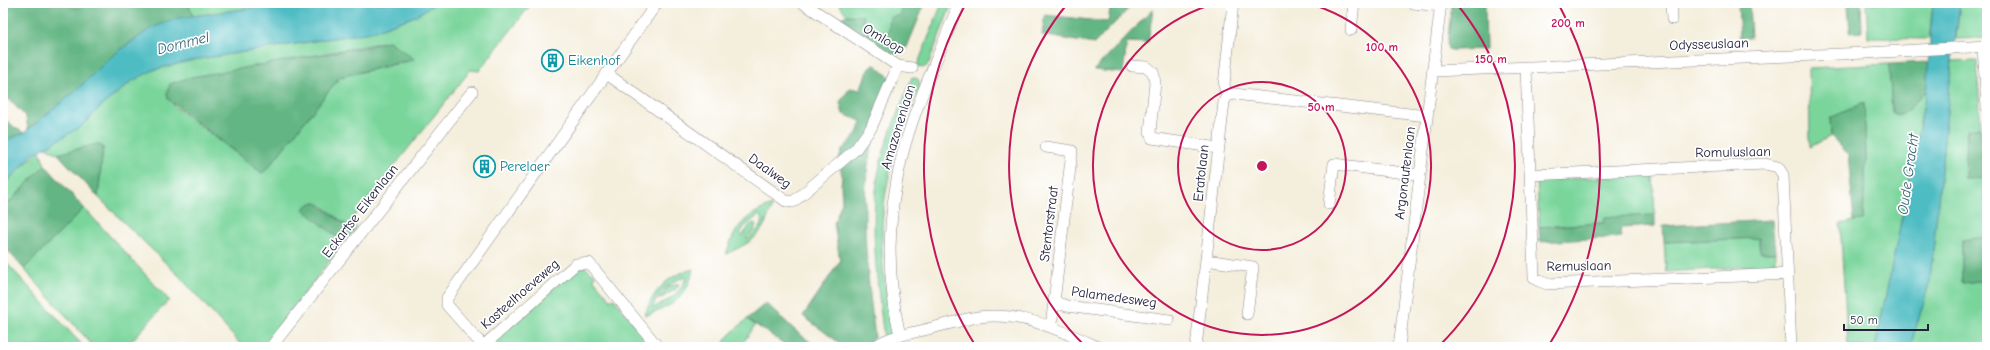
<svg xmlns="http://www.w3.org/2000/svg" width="1990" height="350" viewBox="0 0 1990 350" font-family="'Comic Neue',sans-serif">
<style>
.green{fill:#7ad59b;stroke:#4e7c6b;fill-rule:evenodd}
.forest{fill:#63b683;stroke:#426c5f}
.water{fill:#4dbcc3;stroke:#386f7f}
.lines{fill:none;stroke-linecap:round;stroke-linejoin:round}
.minor-casing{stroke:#8b888c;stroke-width:12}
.minor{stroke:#fff;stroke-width:11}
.ring{fill:none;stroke:#c2185b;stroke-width:2}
.labels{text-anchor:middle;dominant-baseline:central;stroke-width:3.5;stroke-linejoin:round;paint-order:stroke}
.street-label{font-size:14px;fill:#22223b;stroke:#fff}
.culture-label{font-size:14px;fill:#0d838f;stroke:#fff;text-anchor:start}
.water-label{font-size:15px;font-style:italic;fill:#336071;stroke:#fff}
.centre{fill:#c2185b;stroke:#fff;stroke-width:2}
.ring-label{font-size:12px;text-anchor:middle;font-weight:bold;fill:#c2185b;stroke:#fff;stroke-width:3.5;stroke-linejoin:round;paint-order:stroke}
</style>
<rect width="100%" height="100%" fill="#fff"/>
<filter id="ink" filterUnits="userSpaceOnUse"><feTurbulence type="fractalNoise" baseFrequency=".025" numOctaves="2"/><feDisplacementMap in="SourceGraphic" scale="8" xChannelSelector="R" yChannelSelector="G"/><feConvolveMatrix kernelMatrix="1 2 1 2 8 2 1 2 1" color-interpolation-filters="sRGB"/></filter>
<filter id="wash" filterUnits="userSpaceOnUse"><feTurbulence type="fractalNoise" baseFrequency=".012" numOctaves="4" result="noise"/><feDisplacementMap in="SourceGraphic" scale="16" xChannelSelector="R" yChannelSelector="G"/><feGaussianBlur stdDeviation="0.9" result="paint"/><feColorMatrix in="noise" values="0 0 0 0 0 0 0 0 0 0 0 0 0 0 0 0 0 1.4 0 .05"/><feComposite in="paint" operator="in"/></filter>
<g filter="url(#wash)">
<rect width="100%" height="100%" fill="#f4eedc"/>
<path class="green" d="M188 3H288L193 16Z
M436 3H532L479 71 471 70 469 72 353 218 356 228 354 231 320 204 304 208 344 243 262 347H243L180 277 98 197 103 147 97 144 58 154 46 147 82 126 99 108 132 81 153 70 193 60 371 32 415 16ZM389 41 413 60 340 77 267 169 262 173 173 105 176 82Z
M838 3H901V15L889 32H864L863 16 847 15Z
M942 3H952L928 65 923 68 917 66Z
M1866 3H1933L1929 39 1868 38Z
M1960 3H1987V38L1956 39Z
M1977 60 1981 128 1967 130 1965 178H1984L1987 237 1962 240V283L1987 280V347H1910L1930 281 1952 61Z
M1889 64 1892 112 1895 114C1914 113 1911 99 1926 92L1899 232 1875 347H1848L1840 224 1863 219 1866 154 1864 104 1830 118 1831 136 1810 147 1809 68Z
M912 77 918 79 920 86C900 133 883 181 882 232 881 265 887 300 893 332L884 340C878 285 869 230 878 175 884 141 900 109 912 77Z
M40 151 45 165 3 209V186L18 170Z
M1653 175 1655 215 1604 223 1539 227 1537 180Z
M772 205C763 236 754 241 726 254 736 226 743 216 772 205ZM759 215 763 220 759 228 748 239 746 238 754 231 756 224 754 223 750 225 742 236 740 234 744 227Z
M84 208 169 300 126 347H94L24 269Z
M1759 238V249L1764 253H1775V265L1666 272 1664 242Z
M3 259 84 347H3Z
M577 267H585L595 275 594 280 610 299H614L653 347H495L492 343Z
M693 269C687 299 672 306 645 316 651 292 668 275 693 269ZM686 277C681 294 668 301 652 308 659 292 669 281 686 277Z
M675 284H679L676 289 658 300 668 287Z
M747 319 755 325 743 343 744 347H722L727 337Z"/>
<path class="forest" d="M3 3H42L78 7 84 3H188L193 16C144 24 117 52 83 84 65 100 47 115 28 129L26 117 3 93Z
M901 3H925L907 47 894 57 839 19 847 15 863 16 865 32H889L890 17 901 15Z
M1111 3H1134L1094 44 1042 35 1045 15 1108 22Z
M1452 3H1485L1486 49 1452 50 1448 49 1447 45Z
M1738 3H1749L1751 37 1740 38Z
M1843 3H1861L1862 32 1850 33 1848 4Z
M1153 9 1148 43 1127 42 1123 73 1094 70Z
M389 41 414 59 340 77 267 169 262 173 168 99 167 93 170 84 191 77 365 47Z
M1929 62 1926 92C1914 98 1911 116 1895 114L1892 112 1889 64Z
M874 64 894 81C886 104 875 128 870 153 859 214 868 277 875 338L861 347H845L803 316 840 261 834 223 842 202 841 185 842 176 839 159 842 150 857 134 861 121 843 114 840 102 850 88 860 90 867 72Z
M1864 103 1866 154 1863 220 1854 221 1848 154 1831 136 1830 118Z
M3 116 14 127 24 133 3 141Z
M1981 128 1984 178 1965 179 1967 130Z
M97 144 103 147 98 197 58 154Z
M45 165 84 208 24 269 3 245V209Z
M315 202 354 231 344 243 303 209 309 204Z
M1655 215V226L1621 228V237L1540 242 1539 227 1604 223 1605 217Z
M1772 220 1775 253 1760 252 1759 238 1664 242 1663 226Z
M1987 237V280L1962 283V240Z
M766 303 797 332 817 347H789L747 319Z"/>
<path class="water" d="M288 3H436L415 16 371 32 193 60 153 70 132 81 99 108 82 126 34 154 3 186V141L24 133 74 92 112 56 151 28 178 18Z
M1933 3H1960L1952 61 1930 281 1910 347H1875L1899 232 1926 92Z"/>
</g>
<g filter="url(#ink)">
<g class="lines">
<defs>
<path id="minor" d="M803 3 898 66 912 68
M1413 3 1441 6
M1671 3 1672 19
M1351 30 1354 3
M1983 47 1987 108
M1132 66 1147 67 1153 72 1155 83 1150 132 1152 138 1218 148
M1526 67 1534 277 1539 281 1547 284 1788 274
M1433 71 1866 53 1987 46
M607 74 786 201 793 202 855 150 871 128 898 66
M1227 96 1234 94 1427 116
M1046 147 1072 151 1051 327
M1530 175 1765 164 1778 167 1783 175 1791 347
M1329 204 1334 164 1420 175
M1206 260 1253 267 1247 314
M1055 302 1067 306 1169 320
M900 336C886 274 887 218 902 156 915 104 940 54 959 3
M483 346 447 305V298L657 3
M271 347 472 92
M482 347 576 264 589 263 658 347
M875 347C888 336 908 334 924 330 941 326 960 320 978 317 1021 311 1060 330 1098 347
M1196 347 1224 102 1227 96 1224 85 1233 3
M1399 347 1441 3"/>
</defs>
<use href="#minor" class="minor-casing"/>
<use href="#minor" class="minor"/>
</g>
</g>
<g class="ring">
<circle cx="1262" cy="166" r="84"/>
<path d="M1307 3A169 169 0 1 1 1217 3"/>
<path d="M1085 346A253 253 0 0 1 1068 3M1456 3A253 253 0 0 1 1439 346"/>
<path d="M975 345A338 338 0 0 1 965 5M1559 5A338 338 0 0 1 1549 345"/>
</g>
<defs>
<symbol id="building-ring" viewBox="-11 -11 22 22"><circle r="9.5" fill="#fff" stroke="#0f9aa8" stroke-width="1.5"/><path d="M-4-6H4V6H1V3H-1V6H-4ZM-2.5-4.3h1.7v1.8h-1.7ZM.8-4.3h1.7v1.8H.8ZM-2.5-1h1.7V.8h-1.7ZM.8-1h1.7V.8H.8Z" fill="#0f9aa8"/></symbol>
</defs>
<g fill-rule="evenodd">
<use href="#building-ring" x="540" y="48" width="25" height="25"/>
<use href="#building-ring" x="472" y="154" width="25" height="25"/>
</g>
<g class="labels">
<g class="street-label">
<text transform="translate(884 39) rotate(31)">Omloop</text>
<text transform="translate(1709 44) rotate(-2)">Odysseuslaan</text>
<text transform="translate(898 127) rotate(-73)">Amazonenlaan</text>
<text transform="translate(1733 152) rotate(-1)">Romuluslaan</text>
<text transform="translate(770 171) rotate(36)">Daalweg</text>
<text transform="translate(1201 173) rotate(-84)">Eratolaan</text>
<text transform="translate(1405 173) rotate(-83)">Argonautenlaan</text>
<text transform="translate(360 211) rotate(-52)">Eckartse Eikenlaan</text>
<text transform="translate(1049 224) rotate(-83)">Stentorstraat</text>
<text transform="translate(1579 266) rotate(-1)">Remuslaan</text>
<text transform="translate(520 294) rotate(-41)">Kasteelhoeveweg</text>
<text transform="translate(1114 297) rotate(8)">Palamedesweg</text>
</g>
<g class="culture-label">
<text x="568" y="60">Eikenhof</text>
<text x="500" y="166">Perelaer</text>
</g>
<g class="water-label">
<text transform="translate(183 43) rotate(-14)">Dommel</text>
<text transform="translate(1908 174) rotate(-82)">Oude Gracht</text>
</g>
</g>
<circle cx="1262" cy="166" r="6" class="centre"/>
<g class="ring-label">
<text x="1568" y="27">200 m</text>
<text x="1382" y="51">100 m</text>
<text x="1491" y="63">150 m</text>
<text x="1321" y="111">50 m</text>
</g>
<rect width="1990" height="350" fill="none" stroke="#fff" stroke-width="16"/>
<path d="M1844 324v6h84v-6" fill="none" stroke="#22223b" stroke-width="2"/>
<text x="1850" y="324" font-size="12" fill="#22223b" stroke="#ffffff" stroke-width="3" paint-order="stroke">50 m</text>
</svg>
